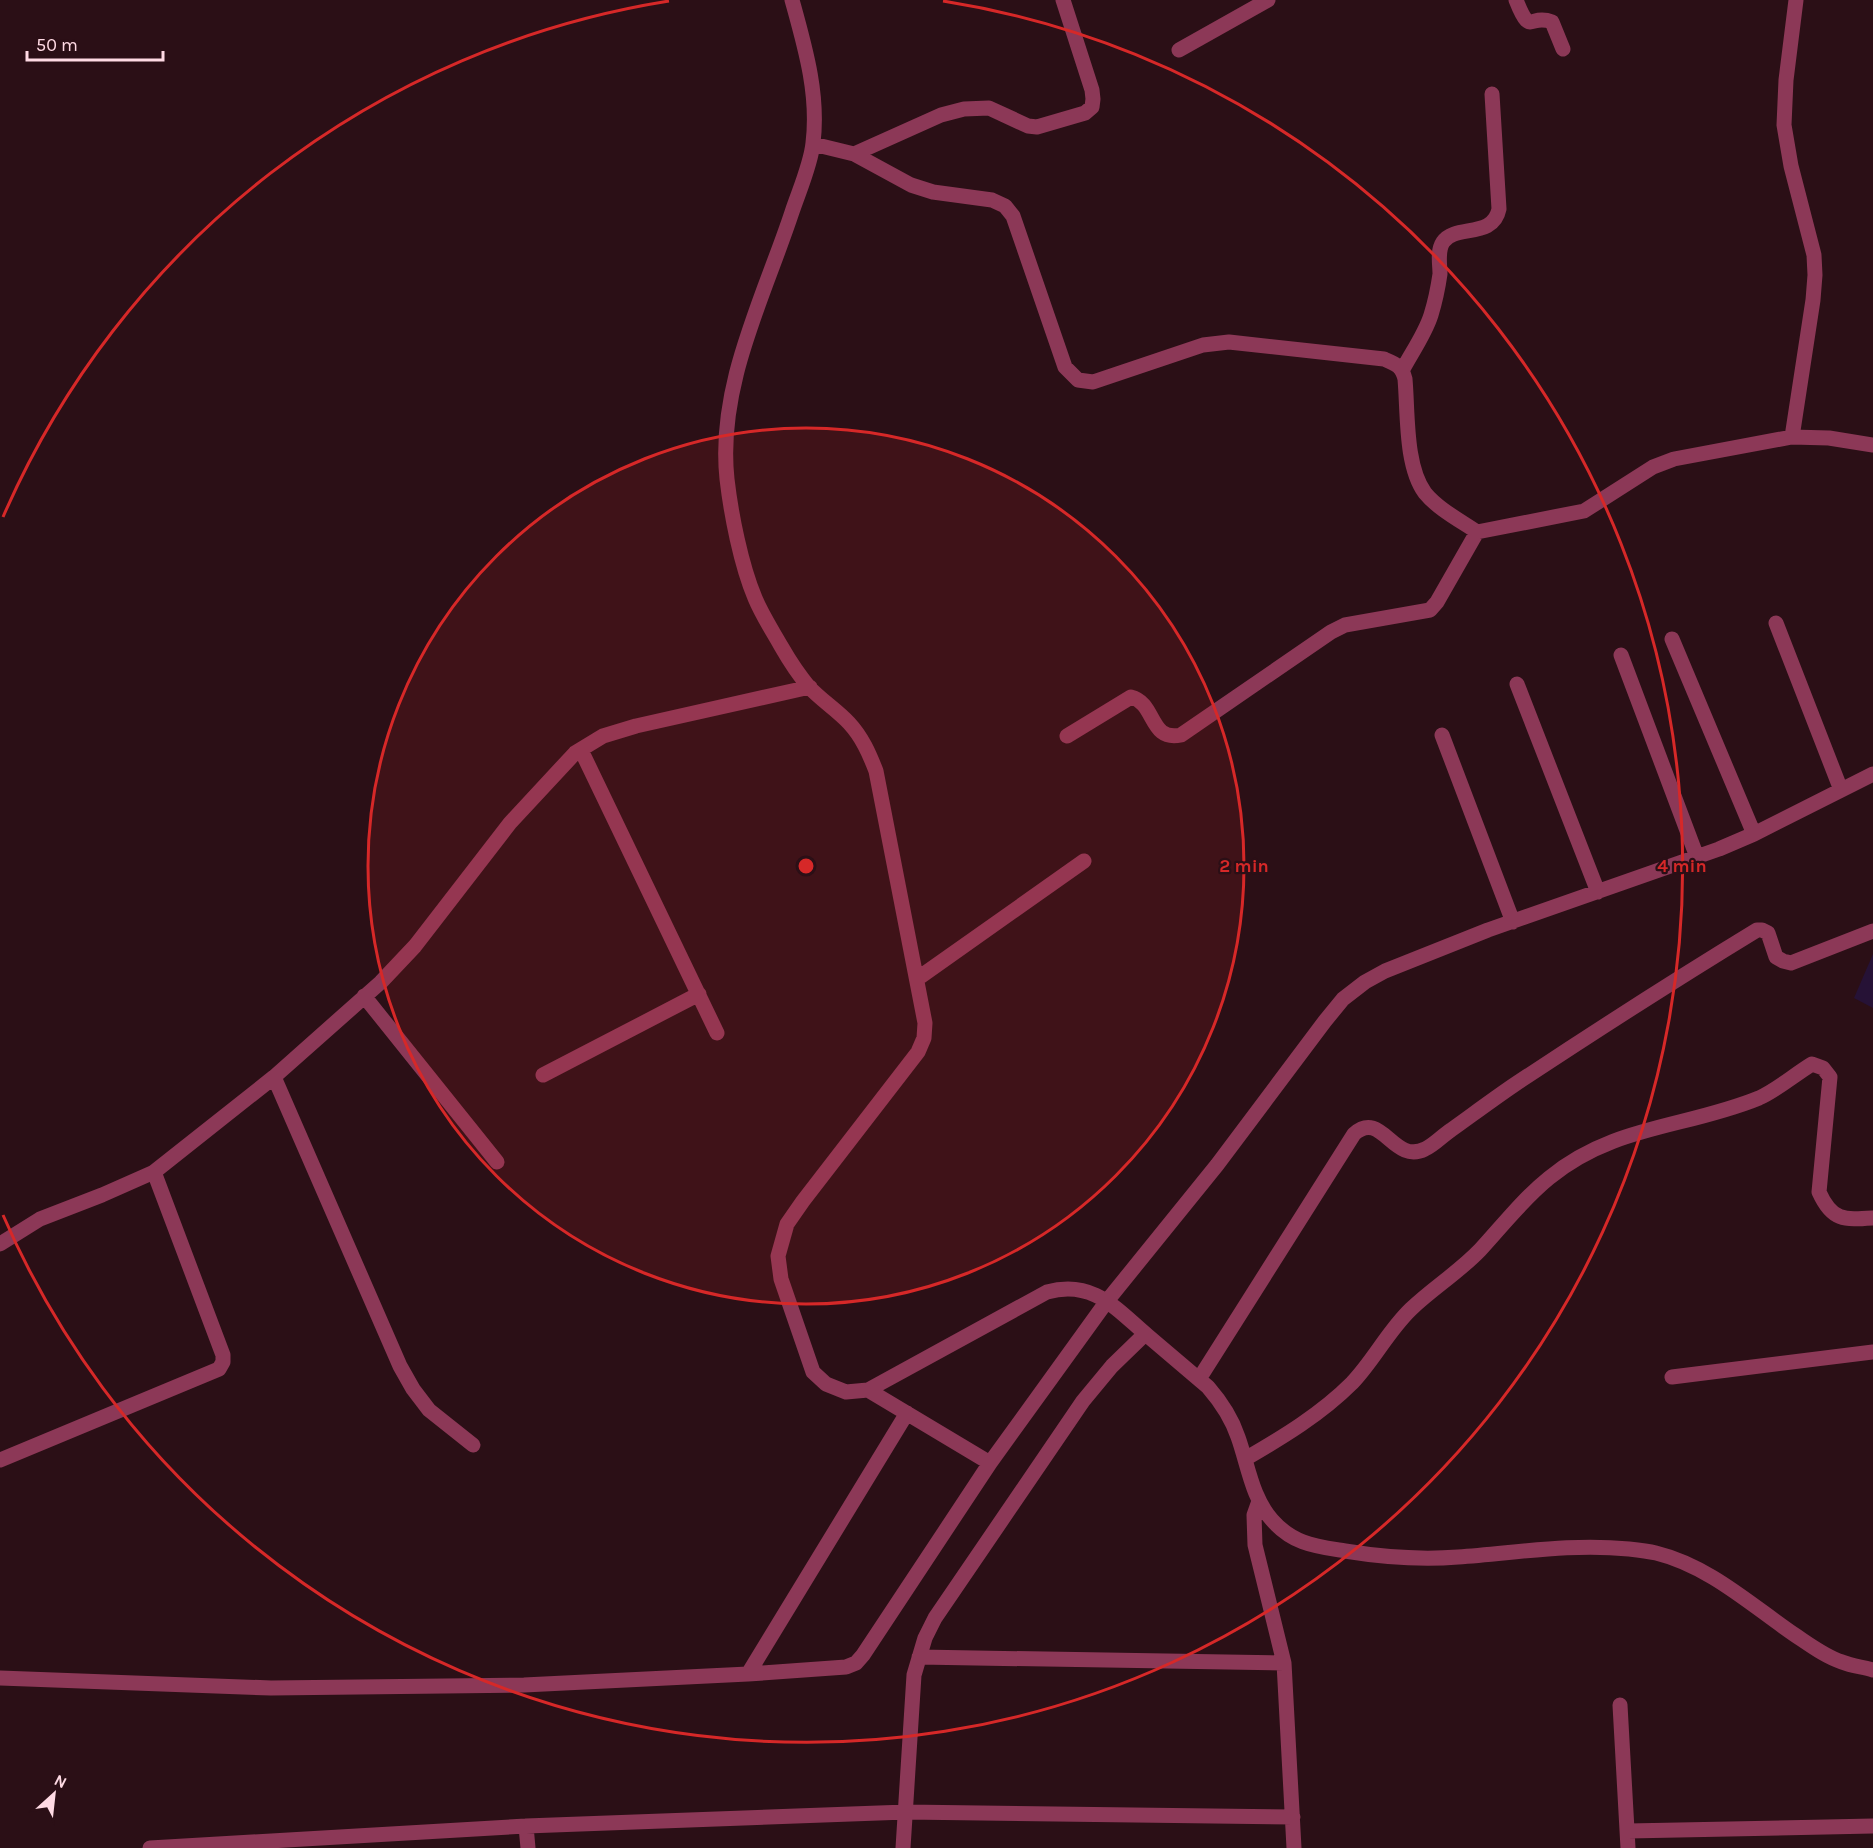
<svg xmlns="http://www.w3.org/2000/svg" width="1873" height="1848" viewBox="0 0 1873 1848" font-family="Karla,sans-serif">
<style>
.green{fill:#261236}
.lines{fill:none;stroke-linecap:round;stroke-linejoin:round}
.minor{stroke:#8c3857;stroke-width:15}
.ring{fill:none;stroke:#d62828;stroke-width:3}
.centre{fill:#d62828;stroke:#2b0f16;stroke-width:3}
.ring-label{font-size:18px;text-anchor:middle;font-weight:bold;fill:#d62828;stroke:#2b0f16;stroke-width:4.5;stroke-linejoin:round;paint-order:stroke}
</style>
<rect width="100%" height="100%" fill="#2b0f16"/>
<path class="green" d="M1873 954V1008L1854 998Z"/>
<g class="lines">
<path class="minor" d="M792 0C805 47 819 94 813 143 811 164 799 191 792 212 764 297 717 386 727 479 731 514 741 565 755 598 762 615 772 630 781 646 789 660 798 674 809 687 821 700 837 710 849 723 862 737 869 753 876 771L925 1023 924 1038 918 1052 803 1201 787 1224 778 1256 781 1279 813 1372 826 1384 846 1392 868 1390 1047 1292C1093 1279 1116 1309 1148 1336 1168 1353 1188 1370 1208 1387 1221 1402 1232 1419 1238 1437 1248 1465 1252 1498 1272 1520 1293 1544 1315 1546 1345 1551 1382 1557 1420 1560 1458 1557 1516 1553 1570 1543 1629 1549 1638 1550 1647 1551 1656 1553 1709 1566 1751 1605 1795 1635 1810 1645 1826 1657 1842 1662 1852 1666 1863 1667 1873 1670
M1516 0C1531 38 1529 13 1552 22L1563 49
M1179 50 1268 0
M813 144 854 154 911 185 933 192 992 200 1005 206 1013 216 1065 367 1078 380 1093 382 1203 345 1229 342 1384 359C1396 364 1402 366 1405 379 1408 413 1405 466 1425 493 1438 509 1461 521 1477 532L1584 511 1653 467 1674 459 1792 437 1829 438 1873 445
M854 154 941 115 964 109 989 108 1028 126 1037 127 1085 113 1092 107 1093 99 1092 90 1063 0
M1403 369C1412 352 1425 334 1431 315 1435 302 1438 288 1440 274 1440 264 1437 251 1443 242 1455 224 1493 239 1499 209L1492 94
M1792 437 1813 300 1815 275 1814 255 1791 166 1784 125 1786 80 1796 0
M1776 623 1841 790
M1672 639 1754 834
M1621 655 1697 857
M1517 684 1598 892
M1442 735 1513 922
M1067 736 1131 697C1156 703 1149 742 1181 735L1331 632 1345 625 1430 610 1437 602 1477 532
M581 750 717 1033
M917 979 1084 861
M364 996 497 1162
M543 1075 699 994
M274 1077 400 1366 413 1389 429 1410 473 1445
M0 1244 40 1219 102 1195 154 1172 274 1077 381 982 415 946 510 823 575 753 603 736 636 726 810 687
M1672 1377 1873 1352
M1199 1379 1354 1134C1382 1109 1393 1165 1425 1149 1434 1145 1442 1136 1451 1130 1472 1115 1492 1100 1514 1085 1594 1032 1675 980 1757 930H1762L1768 933 1776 957 1783 961 1791 963 1873 931
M868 1390 990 1463
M907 1413 748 1674 846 1667 856 1663 863 1655 990 1463 1107 1301 1217 1165 1325 1021 1343 999 1365 982 1385 971 1488 930 1719 849 1754 834 1873 774
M1245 1459C1283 1437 1321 1414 1352 1383 1374 1360 1388 1331 1411 1309 1433 1288 1459 1272 1480 1250 1503 1225 1523 1199 1549 1178 1613 1125 1686 1128 1759 1098 1777 1090 1794 1075 1812 1064L1823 1068 1830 1077 1819 1192C1832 1221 1844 1220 1873 1218
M0 1460 219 1369 223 1362V1355L154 1172
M1259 1501 1254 1515 1255 1545 1284 1663 1294 1848
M919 1657 1284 1663
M0 1678 271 1688 524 1685 748 1674
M1620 1705 1628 1848
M526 1826 528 1848
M1628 1831 1873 1826
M150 1848 526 1826 906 1812 1293 1817
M903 1848 914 1675 925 1638 935 1618 1083 1401 1112 1366 1145 1334"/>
</g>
<circle cx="806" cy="866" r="438" fill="#d62828" fill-opacity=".12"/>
<g class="ring">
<circle cx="806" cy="866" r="438"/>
<path d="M3 517A876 876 0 0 1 669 1M943 1A876 876 0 1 1 3 1215"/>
</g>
<circle cx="806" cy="866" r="9" class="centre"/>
<g class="ring-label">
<text x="1244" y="872">2 min</text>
<text x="1682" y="872">4 min</text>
</g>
<g transform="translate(54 1794) rotate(27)" stroke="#2b0f16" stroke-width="4.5" paint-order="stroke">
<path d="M0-4.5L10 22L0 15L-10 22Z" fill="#ffdae4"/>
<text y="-9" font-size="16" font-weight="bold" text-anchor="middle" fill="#ffdae4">N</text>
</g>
<path d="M27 51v9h136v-9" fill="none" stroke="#ffdae4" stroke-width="3"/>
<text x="36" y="51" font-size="18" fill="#ffdae4" stroke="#2b0f16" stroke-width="4.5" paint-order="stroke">50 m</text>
</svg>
